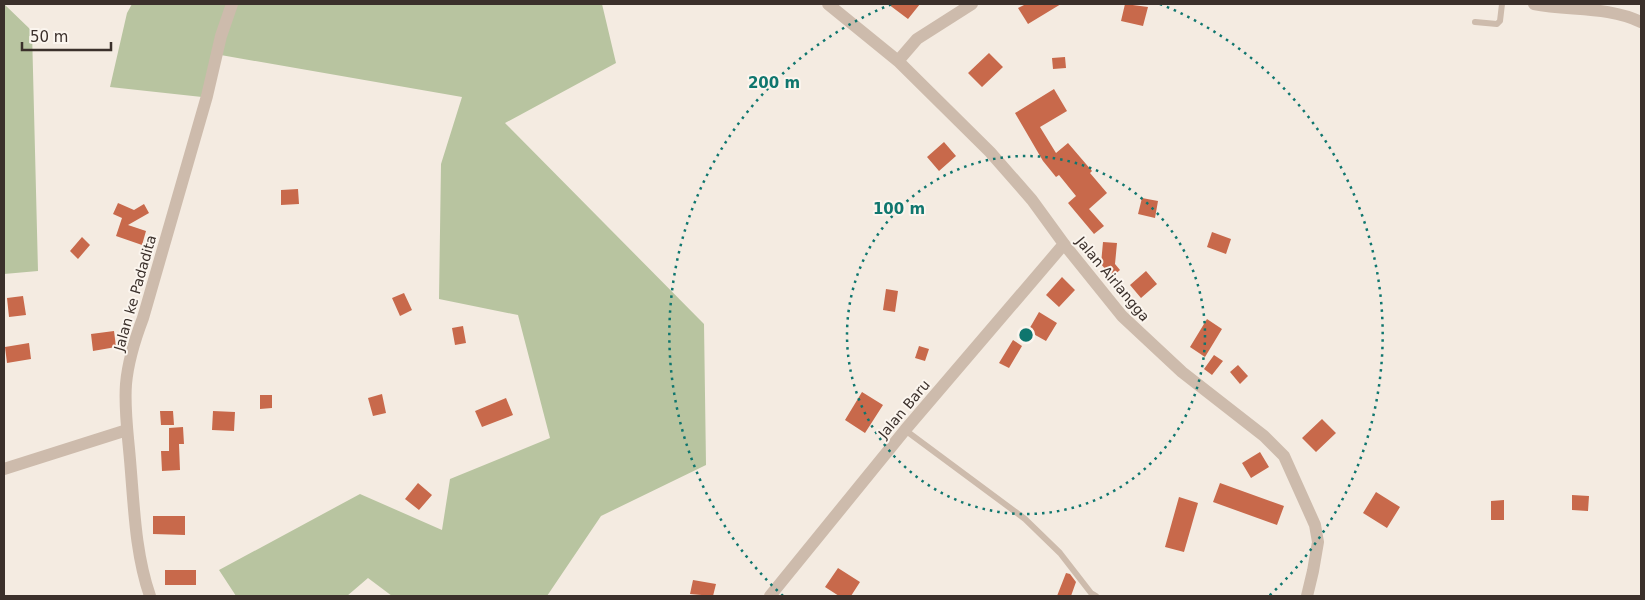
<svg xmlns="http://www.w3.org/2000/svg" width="1645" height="600" viewBox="0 0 1645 600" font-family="'DejaVu Sans',sans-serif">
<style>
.green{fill:#b8c4a0}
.building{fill:#c8694b}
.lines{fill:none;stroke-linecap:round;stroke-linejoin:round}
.lane{stroke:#cdbbac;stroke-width:6}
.street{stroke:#cdbbac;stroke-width:12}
.ring{fill:none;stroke:#0f766e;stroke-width:2.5;stroke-dasharray:2.5 5}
.labels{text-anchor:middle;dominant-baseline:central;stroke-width:4;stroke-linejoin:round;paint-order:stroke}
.street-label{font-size:14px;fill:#3b302b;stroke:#fbf5ee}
.centre{fill:#0f766e;stroke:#fbf5ee;stroke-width:2.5}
.ring-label{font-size:15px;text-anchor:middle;font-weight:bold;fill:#0f766e;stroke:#fbf5ee;stroke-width:4;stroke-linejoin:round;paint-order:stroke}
</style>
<rect width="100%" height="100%" fill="#f4ebe1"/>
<path class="green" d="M4 4 32 31 38 271 4 274Z
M132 4H602L616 63 505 123 704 324 706 465 601 516 547 596H392L368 578 347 596H236L219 570 360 494 442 530 450 479 550 438 518 315 439 299 441 164 462 97 215 54 202 97 110 87 127 13Z"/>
<path class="building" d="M888 4H920L908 19Z
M1026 4H1061L1028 24 1018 8Z
M1125 4 1148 7 1143 26 1121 21Z
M989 53 1003 67 982 87 968 73Z
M1065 57 1066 68 1053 69 1052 58Z
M1054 89 1067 111 1040 127 1056 153 1068 143 1092 171 1090 173 1107 193 1089 209 1104 226 1094 234 1068 203 1076 196 1059 175 1056 177 1043 161 1015 113Z
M944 142 956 156 939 171 927 157Z
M298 189 299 204 281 205V190Z
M1142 198 1158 201 1155 218 1138 214Z
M118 203 134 210 144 204 149 213 128 225 146 231 142 245 116 236 122 218 113 214Z
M1212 232 1231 239 1226 254 1207 247Z
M82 237 90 245 78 259 70 251Z
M1103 242 1117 243 1115 264 1120 270 1112 277 1101 264Z
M1146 271 1157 284 1141 298 1130 285Z
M1062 277 1075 290 1059 307 1046 295Z
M886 289 898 291 895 312 883 310Z
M404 293 412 310 400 316 392 298Z
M23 296 26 315 9 317 7 298Z
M1039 312 1057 323 1046 341 1028 331Z
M1207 319 1222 329 1205 357 1190 347Z
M463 326 466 343 455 345 452 328Z
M114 331 116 347 93 351 91 334Z
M1013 340 1022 346 1009 368 999 363Z
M29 343 31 359 7 363 5 347Z
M919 346 929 349 925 361 915 358Z
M1214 355 1223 361 1212 375 1204 369Z
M1238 365 1248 376 1240 384 1230 372Z
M862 392 883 405 865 433 845 420Z
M382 394 386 413 373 416 368 398Z
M260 395H272V408L260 409Z
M506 398 513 415 482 427 475 411Z
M160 411H173L174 425H161Z
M213 411 235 412 234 431 212 430Z
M1322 419 1336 433 1316 452 1302 438Z
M183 427 184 444H179L180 470 162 471 161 451H169V428Z
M1260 452 1269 467 1251 478 1242 463Z
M418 483 432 495 419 510 405 499Z
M1220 483 1284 506 1277 525 1213 502Z
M1376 492 1400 507 1387 528 1363 513Z
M1572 495 1589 496 1588 511 1572 510Z
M1179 497 1198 503 1184 552 1165 547Z
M1504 500V520H1491V501Z
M153 516H185V535L153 534Z
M838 568 860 582 851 596H839L825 587Z
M165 570H196V585H165Z
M1066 573 1070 574 1076 582 1071 596H1057Z
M693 580 716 584 713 596 690 594Z"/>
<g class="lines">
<path class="lane" d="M1475 22 1497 24 1500 21 1502 4
M905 430 1025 519 1060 553 1091 593 1096 596"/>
<path class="street" d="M828 4 898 61 990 152 1032 200 1064 244 1122 316 1182 372 1264 436 1284 456 1315 525 1318 542 1313 571 1307 596
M1534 4C1569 11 1608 6 1641 22
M898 61 917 39 972 4
M4 469 127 430
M150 596C135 553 134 505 130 460 128 435 124 409 126 384 128 361 135 339 143 318L207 96 221 36 232 4
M770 596 905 430 1064 244"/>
</g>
<g class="ring">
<circle cx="1026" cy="335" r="179"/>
<path d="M783 596A357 357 0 0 1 892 4M1160 4A357 357 0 0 1 1269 596"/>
</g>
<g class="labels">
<g class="street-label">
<text transform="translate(1113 279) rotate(50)">Jalan Airlangga</text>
<text transform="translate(135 293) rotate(-74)">Jalan ke Padadita</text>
<text transform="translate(904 409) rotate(-50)">Jalan Baru</text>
</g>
</g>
<circle cx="1026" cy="335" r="8" class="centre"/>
<g class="ring-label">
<text x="774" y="88">200 m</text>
<text x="899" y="214">100 m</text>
</g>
<rect width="1645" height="600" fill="none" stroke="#3b302b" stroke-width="10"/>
<path d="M22 42v8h89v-8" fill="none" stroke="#3b302b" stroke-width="2.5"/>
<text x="30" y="42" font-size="15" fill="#3b302b" stroke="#fbf5ee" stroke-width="4" paint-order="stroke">50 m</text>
</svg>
